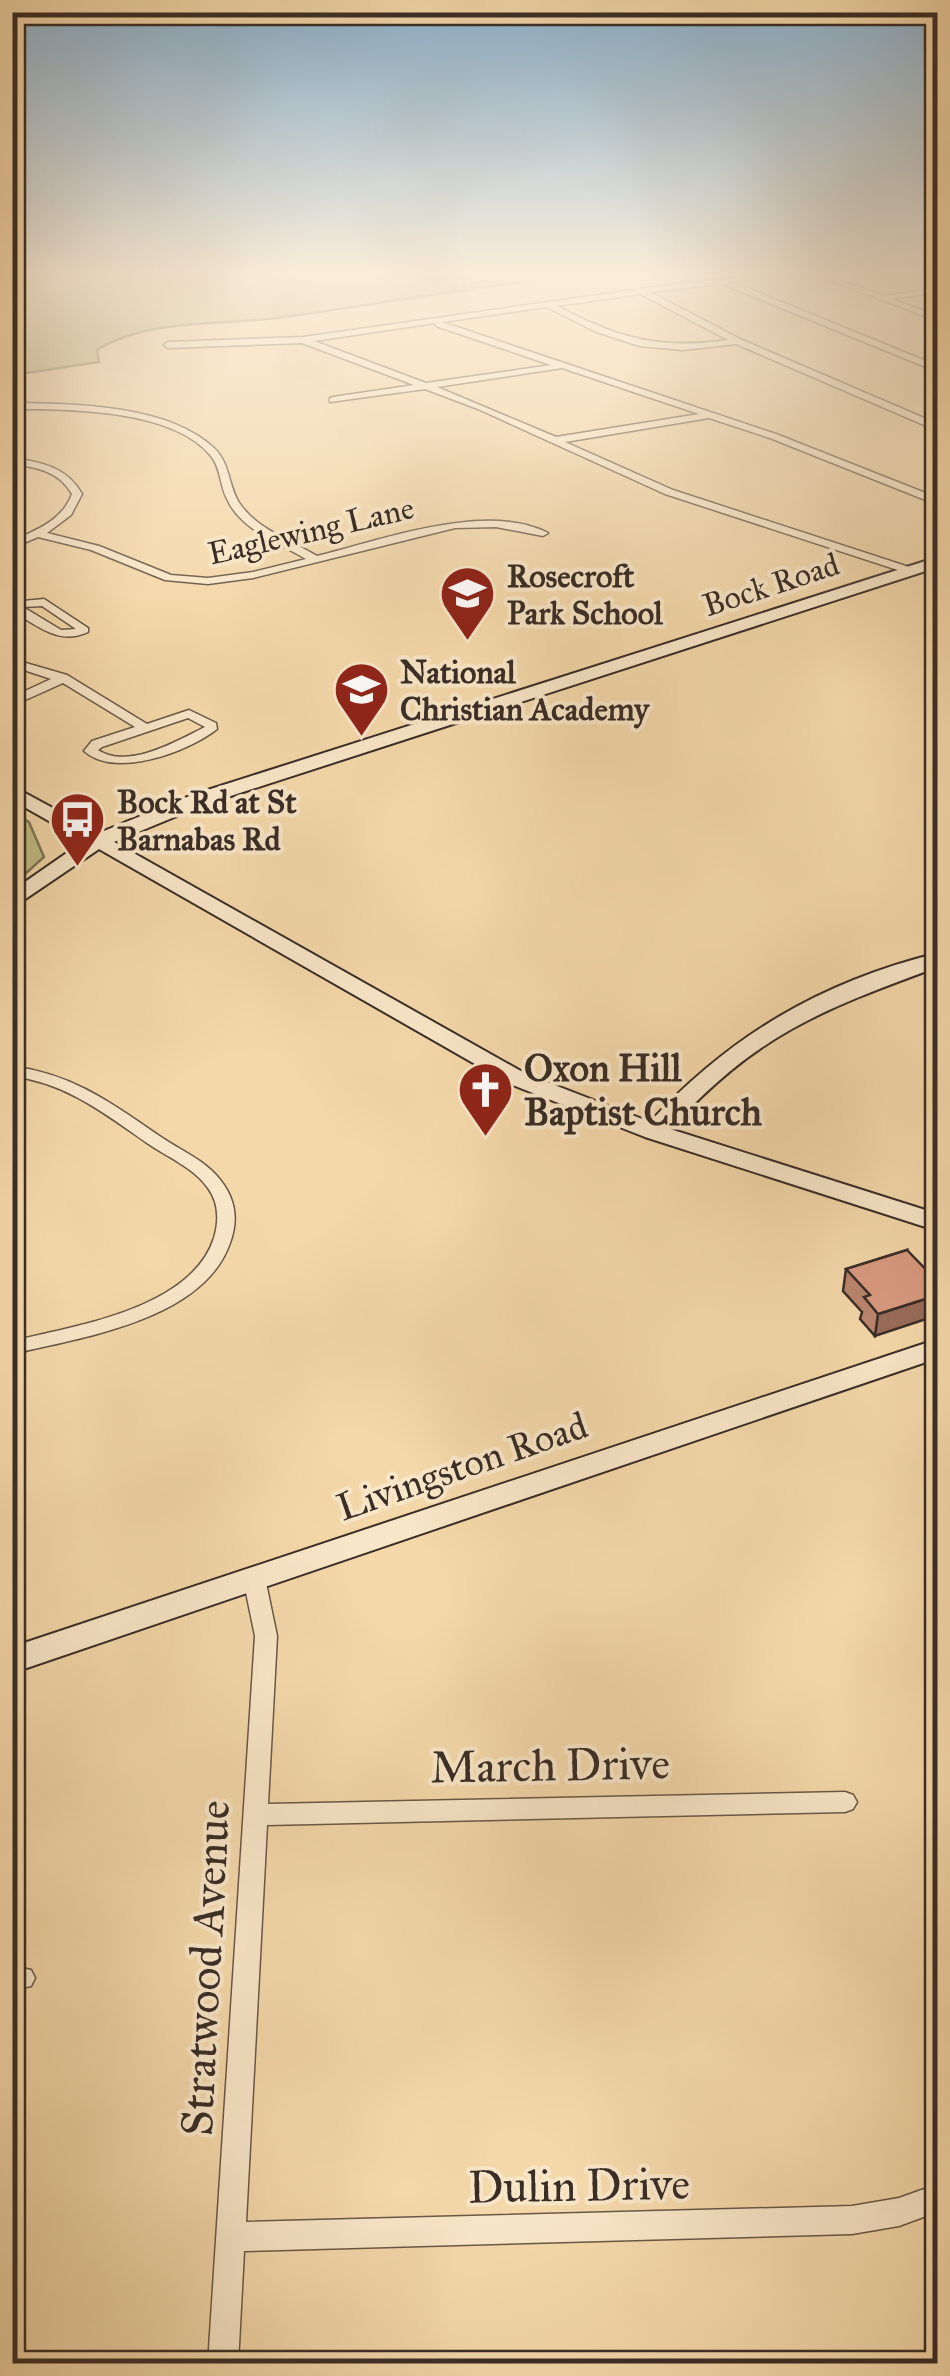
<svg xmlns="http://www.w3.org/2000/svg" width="950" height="2376" viewBox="0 0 950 2376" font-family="'IM FELL Great Primer',serif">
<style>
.green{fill:#c1bd85;stroke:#7d7556;stroke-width:2.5}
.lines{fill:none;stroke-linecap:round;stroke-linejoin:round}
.street-casing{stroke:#685847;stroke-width:3}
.secondary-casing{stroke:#392d26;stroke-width:4}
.street{fill:#f8e6c8;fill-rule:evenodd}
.secondary{fill:#f8e6c8;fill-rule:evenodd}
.wall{fill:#bb846e;stroke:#392d26;stroke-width:2.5}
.shaded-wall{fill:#986c5a;stroke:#392d26;stroke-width:2.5}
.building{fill:#d99a80;stroke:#392d26;stroke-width:2.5}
.labels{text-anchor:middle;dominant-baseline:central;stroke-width:8;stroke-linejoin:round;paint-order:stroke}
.far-street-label{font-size:32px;fill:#392d26;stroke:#f8e6c8}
.far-poi-label{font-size:32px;font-weight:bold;fill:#392d26;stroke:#f8e6c8;text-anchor:start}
.poi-label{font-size:38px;font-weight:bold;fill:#392d26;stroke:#f8e6c8;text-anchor:start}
.street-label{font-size:38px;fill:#392d26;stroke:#f8e6c8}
.near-street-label{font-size:45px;fill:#392d26;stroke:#f8e6c8}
</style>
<rect width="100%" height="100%" fill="#f4d8aa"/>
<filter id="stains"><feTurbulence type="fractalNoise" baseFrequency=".002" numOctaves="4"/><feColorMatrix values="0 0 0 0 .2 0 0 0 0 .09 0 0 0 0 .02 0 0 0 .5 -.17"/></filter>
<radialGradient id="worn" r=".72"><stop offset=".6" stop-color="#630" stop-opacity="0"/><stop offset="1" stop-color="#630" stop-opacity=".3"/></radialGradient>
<path class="green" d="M13 276H565C469 288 373 305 277 318 219 325 147 319 97 350L99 362 13 375Z
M13 812 29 822 44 857 13 885Z"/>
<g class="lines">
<defs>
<path id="street" d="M753 276H776L733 282 938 366V372L722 284 650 292 740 339 938 424V431L736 344 683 350 639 346 594 331 547 307 442 322 776 434 938 498V505L770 438 709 418 565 442 673 490 915 569V573H907L665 494 478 409 425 389 330 402V398L333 397 414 385 302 343 168 348 164 345 168 342 303 337 676 284ZM640 294 728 340C660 350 617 338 557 306ZM435 323 436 326 551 365 426 383 314 341ZM562 368 699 414 556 437 437 387Z
M819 276H829L884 296 938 288V292L891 299 938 316V321Z
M12 403C74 404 167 404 214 448 231 464 228 487 240 504 257 529 292 541 317 556 382 540 487 501 548 533L543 536 496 527 455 528 253 578 208 584 165 580 91 550 38 537 12 548V541C36 530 62 521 72 494 59 471 36 467 12 464V458C41 462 67 467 82 494L71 515 47 533 99 546 171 575 208 578 253 572 306 559C279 543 241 530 227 499 220 486 221 468 211 456 173 409 68 409 12 409Z
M44 599 88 628V632C59 646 37 625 12 611V602ZM42 606 76 629 61 630 23 607Z
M12 659 67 675 147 724 189 710 216 723 217 729C188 752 115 779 84 751L92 741 135 727 63 683 12 706V697L51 679 12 666ZM188 718 205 727C177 741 128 770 98 750L102 747Z
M12 1066C75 1075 111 1103 161 1137 180 1150 202 1159 217 1176 234 1195 239 1216 231 1240 206 1320 83 1337 12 1354V1341C75 1326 191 1309 214 1238 219 1221 219 1203 208 1188 193 1167 167 1157 147 1143 104 1113 66 1083 12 1076Z
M254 1570 262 1572 265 1578 277 1636 268 1804 845 1792 853 1795 857 1802 853 1809 845 1812 267 1825 246 2222 852 2206 899 2198 927 2188 938 2193 937 2212 899 2226 852 2234 244 2251 238 2364H208L255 1636 243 1578 246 1572Z
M12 1966 31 1970 35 1978 31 1986 12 1990Z"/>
<path id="secondary" d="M938 557V567L206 804 114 842 526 1074 650 1122C731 1035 821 982 938 953V967C820 1010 756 1035 670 1129L938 1214V1231L645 1137 510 1084 99 849 12 908V891L84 841 12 800V786L99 833 192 795Z
M938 1339V1358L12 1673V1647Z"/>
</defs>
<use href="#street" class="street-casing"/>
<use href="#secondary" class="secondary-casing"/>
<use href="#street" class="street"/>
<use href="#secondary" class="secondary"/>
</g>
<path class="wall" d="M907 1250 875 1336 860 1319 862 1312 843 1291 846 1269Z"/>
<path class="shaded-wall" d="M938 1295V1315L875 1336 878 1314Z"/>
<path class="building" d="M907 1250 938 1282V1295L878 1314 864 1297 870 1295 846 1269Z"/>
<linearGradient id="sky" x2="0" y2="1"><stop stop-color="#8cb5d4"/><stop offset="0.45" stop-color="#faedd9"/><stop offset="1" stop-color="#faedd9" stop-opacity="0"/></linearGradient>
<rect width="950" height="608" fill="url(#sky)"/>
<defs>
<symbol id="school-pin" viewBox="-11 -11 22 30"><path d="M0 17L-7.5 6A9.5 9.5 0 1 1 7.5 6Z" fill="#8f2418" stroke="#f8e6c8"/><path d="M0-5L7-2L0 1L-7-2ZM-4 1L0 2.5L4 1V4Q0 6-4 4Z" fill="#fff"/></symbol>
<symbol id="bus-pin" viewBox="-11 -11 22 30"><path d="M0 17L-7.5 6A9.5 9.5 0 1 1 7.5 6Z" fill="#8f2418" stroke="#f8e6c8"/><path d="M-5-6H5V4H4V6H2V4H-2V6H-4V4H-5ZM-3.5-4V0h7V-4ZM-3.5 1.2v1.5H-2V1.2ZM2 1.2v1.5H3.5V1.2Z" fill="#fff"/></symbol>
<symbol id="church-pin" viewBox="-11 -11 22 30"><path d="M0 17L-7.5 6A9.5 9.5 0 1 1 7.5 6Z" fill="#8f2418" stroke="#f8e6c8"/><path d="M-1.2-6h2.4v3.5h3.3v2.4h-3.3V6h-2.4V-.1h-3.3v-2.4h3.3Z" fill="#fff"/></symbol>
</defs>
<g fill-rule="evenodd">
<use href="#school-pin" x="436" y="562" width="63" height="86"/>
<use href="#school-pin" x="330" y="658" width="63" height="86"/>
<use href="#bus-pin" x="46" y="788" width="63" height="86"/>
<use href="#church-pin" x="454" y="1058" width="63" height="86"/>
</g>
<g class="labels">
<g class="far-street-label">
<text transform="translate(311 531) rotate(-13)">Eaglewing Lane</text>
<text transform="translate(771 585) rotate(-18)">Bock Road</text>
</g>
<g class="far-poi-label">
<text x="507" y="576">Rosecroft<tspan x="507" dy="37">Park School</tspan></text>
<text x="400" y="672">National<tspan x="400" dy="37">Christian Academy</tspan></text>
<text x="117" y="802">Bock Rd at St<tspan x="117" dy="37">Barnabas Rd</tspan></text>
</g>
<g class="poi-label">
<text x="524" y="1068">Oxon Hill<tspan x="524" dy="44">Baptist Church</tspan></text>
</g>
<g class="street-label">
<text transform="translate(462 1466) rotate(-19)">Livingston Road</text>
</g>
<g class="near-street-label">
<text transform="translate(550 1765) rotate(-1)">March Drive</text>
<text transform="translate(205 1968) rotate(-87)">Stratwood Avenue</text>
<text transform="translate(579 2185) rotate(-1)">Dulin Drive</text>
</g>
</g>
<rect width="950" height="2376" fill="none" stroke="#f4d8aa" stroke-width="50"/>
<rect x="15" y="15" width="920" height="2346" fill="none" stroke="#392d26" stroke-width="5"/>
<rect x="25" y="25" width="900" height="2326" fill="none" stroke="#392d26" stroke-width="2.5"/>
<rect width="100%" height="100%" filter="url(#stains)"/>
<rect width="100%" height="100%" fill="url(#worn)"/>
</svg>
